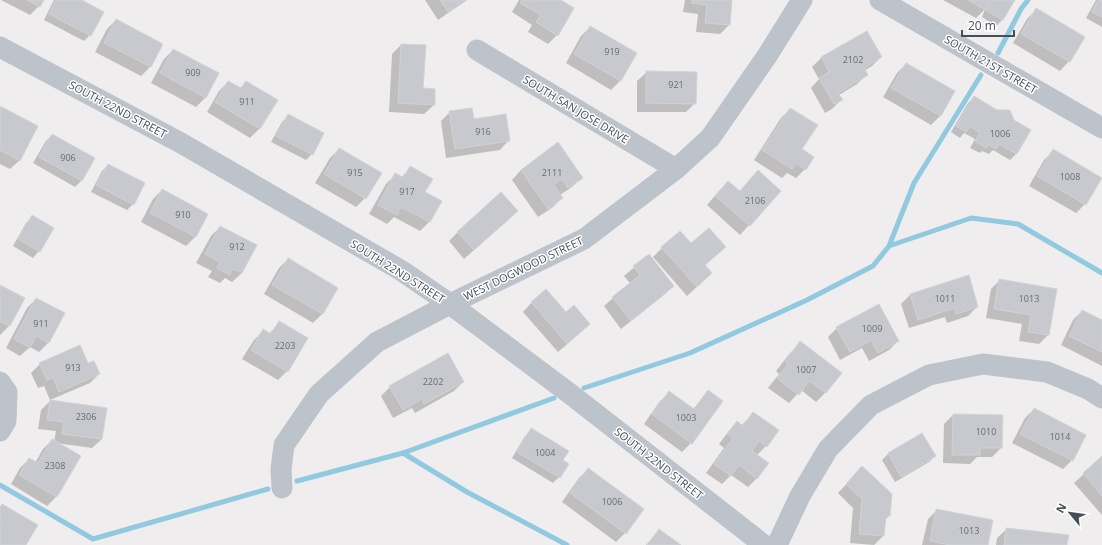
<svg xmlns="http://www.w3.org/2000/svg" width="1102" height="545" viewBox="0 0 1102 545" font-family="'Open Sans',sans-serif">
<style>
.shadow{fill:#0003}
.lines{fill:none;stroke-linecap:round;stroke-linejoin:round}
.stream{stroke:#91c9e1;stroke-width:5}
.building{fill:#c7c9cf;stroke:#d1d3d8}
.minor{stroke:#bdc3ca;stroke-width:21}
.labels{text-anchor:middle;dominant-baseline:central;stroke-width:3;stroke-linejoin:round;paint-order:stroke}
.number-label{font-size:9px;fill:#676d76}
.street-label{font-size:11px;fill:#474e58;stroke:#fff}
</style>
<rect width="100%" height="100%" fill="#efeded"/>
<path class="shadow" d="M1 0H43L39 6 30 15Z
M54 0H79L90 35 84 41 44 20Z
M425 0H467L438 20Z
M519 0H559L557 35 548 44 528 32 532 25 512 12Z
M685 0H731L729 25 720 34 696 32 698 14 683 12Z
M943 0H1014L1002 20 996 26 982 17 985 9 976 18Z
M1096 0H1102V27L1086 18Z
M1036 10 1069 61 1060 71 1013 43 1027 19Z
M116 20 162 44 150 67 141 76 95 52 107 29Z
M590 27 636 54 620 81 611 90 566 63 581 36Z
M866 32 881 57 872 66 864 71 867 75 857 84 839 95 841 100 832 109 825 113 811 88 819 79 812 67 821 58Z
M401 45 422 89 434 105 424 114 389 112 392 54Z
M173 50 218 74 205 98 196 107 151 83 164 59Z
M906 64 940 116 931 125 883 97 897 73Z
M647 72 695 103 686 112H637V81Z
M228 82 240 89 246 82 260 128 250 138 207 112 219 91Z
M974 97 1030 130 1016 154 1010 160 993 150 989 154 982 151 980 153 970 148 975 139 964 133 960 138 951 132 968 103Z
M0 108 20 160 10 169 0 164Z
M790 109 805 169 796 178 787 173 782 178 754 160 781 118Z
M450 112 509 140 500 150 446 158 441 121Z
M288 116 312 154 306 160 271 142 282 122Z
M52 135 94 159 81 181 75 187 33 163 46 141Z
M558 144 581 178 572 187 560 195 562 198 553 207 538 217 512 180 521 170Z
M339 149 365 198 356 207 315 183 330 158Z
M1053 151 1085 204 1076 213 1029 186 1044 160Z
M108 165 133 204 127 210 91 192 102 171Z
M411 167 424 192 441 202 429 222 420 231 394 217 387 224 369 214 386 184 395 175 401 178Z
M749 181 780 191 740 235 707 205 719 191 739 192Z
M162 190 207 214 195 237 186 246 141 222 153 199Z
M33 216 39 251 33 258 13 246 26 223Z
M508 220 464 259 449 241 458 232Z
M220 227 256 246 242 273 232 282 225 278 220 283 208 277 212 271 196 263 211 236Z
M691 245 715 256 704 266 702 282 687 296 653 257 662 248Z
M649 255 673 286 664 295 621 329 604 306 630 283 624 276Z
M288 259 337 288 322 314 313 323 264 294 279 268Z
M968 276 977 307 968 316 947 323 945 317 909 328 901 304 910 295Z
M1000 280 1056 290 1048 335 1039 344 1019 341 1022 324 986 318 991 289Z
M0 286 23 298 9 326 0 335Z
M36 299 64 314 48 343 39 352 30 347 20 356 6 348 27 308Z
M532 302 566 313 580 333 558 352 523 312Z
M1082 311 1102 321V366L1061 345 1073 320Z
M280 322 287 371 278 380 242 359 254 340 263 331 269 334Z
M837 328 898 341 889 350 869 361 862 348 840 360 828 337Z
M801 343 840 373 825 393 816 402 801 390 789 403 768 388 779 374 776 371 791 352Z
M40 364 88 365 99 374 90 383 50 400 44 386 38 388 31 373Z
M463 382 454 391 415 413 412 408 393 418 381 396 390 387Z
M709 391 691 443 682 452 644 424 660 401 670 392 693 409Z
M50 401 102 439 92 448 56 443 79 457 56 497 47 506 11 484 20 468 29 459 35 463 43 449 52 440 54 442 56 431 38 429 41 410Z
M1034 409 1072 460 1063 469 1012 443 1025 418Z
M753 413 766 446 757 455V478L748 487 731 475 722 484 706 473 724 448 719 444 728 432 737 422 741 426Z
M953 415 1001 448 992 457H977L970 464 943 463 944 424Z
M531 430 561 460 559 477 553 483 512 458 525 436Z
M888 454 935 456 929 462 895 482 882 460Z
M1102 458V515L1074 483Z
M589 469 625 533 616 542 562 502 579 478Z
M853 477 889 516 885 520 883 536 874 545 850 543 853 508 838 493Z
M2 505 25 545H0V507Z
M937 510 987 545H922L928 519Z
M1007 529 1066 545H996L997 538Z
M659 530 680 545H646Z"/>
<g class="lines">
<path class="stream" d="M998 53 1021 9 1028 0
M889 246 914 183 981 75
M584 388 690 353 807 300 873 266 889 246 971 218 1018 224 1102 273
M403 453 467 492 567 545
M297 481 403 453 554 398
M0 485 93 539 268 489"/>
</g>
<path class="building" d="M27 0H44L40 7Z
M56 0H82L104 12 91 36 49 14Z
M440 0H465L448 12Z
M522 0H561L574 8 558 36 536 22 541 15 520 3Z
M692 0H732L730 25 705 23 707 5 692 3Z
M968 0H991L986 10Z
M993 0H1015L1003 20 987 11Z
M1098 0H1102V17L1092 12Z
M1036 8 1085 37 1070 62 1021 34Z
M116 19 163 44 151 67 104 43Z
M590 26 637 53 621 81 574 54Z
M867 31 882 57 864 68 868 75 838 93 843 100 834 104 819 78 829 72 821 57Z
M401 44 426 45 423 88 435 89V105L398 103Z
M173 49 219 73 206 98 160 73Z
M906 63 955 91 941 116 891 88Z
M646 71 697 72 696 104 646 103Z
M228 81 241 88 246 81 278 100 260 129 215 102Z
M974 96 997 110H1010L1014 120 1031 130 1017 154 999 144 996 149 989 145 986 148 975 141 980 133 970 126 966 132 956 126Z
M0 106 38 126 20 161 0 150Z
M472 108 474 119 506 114 510 141 455 149 449 111Z
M790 108 818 125 802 149 814 157 806 170 796 163 792 169 762 150Z
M288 114 324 133 313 155 276 136Z
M52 134 95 158 82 181 39 157Z
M558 142 583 178 568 188 562 179 554 185 563 198 548 209 521 170Z
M339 148 382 173 366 199 324 174Z
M1053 149 1102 178 1086 205 1037 176Z
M108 164 145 183 134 205 96 185Z
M410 166 433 179 425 192 442 201 430 222 401 207 397 215 378 205 395 173 404 178Z
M758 170 781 191 750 226 715 196 728 181 740 191Z
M162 189 208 214 196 237 150 213Z
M501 192 518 211 474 250 457 232Z
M32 215 54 228 40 252 18 239Z
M220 226 257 245 242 273 233 269 230 275 217 268 220 262 205 254Z
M709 228 726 247 705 265 712 273 697 287 661 247 680 231 691 243Z
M649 254 674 286 631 321 612 297 640 275 633 266Z
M288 258 338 288 323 314 272 285Z
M969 275 978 307 956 314 954 308 918 320 910 294Z
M999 279 1057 289 1049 335 1028 332 1031 315 994 309Z
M0 285 25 298 10 326 0 321Z
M546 289 566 312 574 305 590 324 567 344 531 302Z
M36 298 65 313 49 343 36 336 30 348 14 339Z
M879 304 899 341 878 353 871 340 850 352 836 327Z
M1082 310 1102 320V352L1069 336Z
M279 321 308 338 288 372 251 350 263 329 271 334Z
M800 341 842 373 826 393 809 381 799 395 777 378 788 364 785 362Z
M80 345 88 363 94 361 100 374 59 392 53 377 47 380 39 363Z
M448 353 464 382 424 404 422 399 403 410 389 386Z
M708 390 723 401 692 444 652 414 669 391 694 409Z
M50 400 107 408 102 439 62 434 64 422 47 420Z
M1034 408 1086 435 1073 461 1020 434Z
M753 412 779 430 767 447 759 441 752 451 769 463 757 479 739 465 731 476 714 464 733 438 727 434 737 421 743 426Z
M953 414 1003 415 1002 448H980V455H952Z
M531 428 569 451 563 460 569 464 560 478 517 452Z
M922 433 936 456 901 477 888 453Z
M52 439 81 456 57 497 19 475 29 458 38 463Z
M1102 456V496L1083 473Z
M862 466 892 494 890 516H886L884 536 859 534 862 499 846 484Z
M588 468 644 509 626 534 570 493Z
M2 504 38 525 26 545H0L1 525H0V507Z
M936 509 993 520 988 545H950L930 541Z
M1006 528 1069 535 1067 545H1004Z
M659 529 681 545H647Z"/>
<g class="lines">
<path class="minor" d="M880 0 1102 128
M0 47 181 143 402 271 450 304 569 393 764 545
M477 50 676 169
M0 382 7 392 6 421 0 431
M282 488 281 469 284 445 319 394 377 342 450 304 584 239 676 169 710 138 767 56 802 0
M777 545 800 496 828 449 871 405 929 375 983 364 1047 372 1088 389 1102 398"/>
</g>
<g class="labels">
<g class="number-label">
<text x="612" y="51">919</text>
<text x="853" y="59">2102</text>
<text x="193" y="72">909</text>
<text x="676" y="84">921</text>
<text x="247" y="101">911</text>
<text x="483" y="131">916</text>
<text x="1000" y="133">1006</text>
<text x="68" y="157">906</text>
<text x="355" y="172">915</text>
<text x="552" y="172">2111</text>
<text x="1070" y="176">1008</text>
<text x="407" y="191">917</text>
<text x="755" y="200">2106</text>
<text x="183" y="214">910</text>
<text x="237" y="246">912</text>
<text x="945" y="298">1011</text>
<text x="1029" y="298">1013</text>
<text x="41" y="323">911</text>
<text x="872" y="328">1009</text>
<text x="285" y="345">2203</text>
<text x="73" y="367">913</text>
<text x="806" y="369">1007</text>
<text x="433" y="381">2202</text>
<text x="86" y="416">2306</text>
<text x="686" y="417">1003</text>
<text x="986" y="431">1010</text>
<text x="1060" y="436">1014</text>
<text x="545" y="452">1004</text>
<text x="55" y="465">2308</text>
<text x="612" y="501">1006</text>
<text x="969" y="530">1013</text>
</g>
<g class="street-label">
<text transform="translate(991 64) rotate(30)">SOUTH 21ST STREET</text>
<text transform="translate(118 109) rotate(28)">SOUTH 22ND STREET</text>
<text transform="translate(576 109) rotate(31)">SOUTH SAN JOSE DRIVE</text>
<text transform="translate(523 268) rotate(-26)">WEST DOGWOOD STREET</text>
<text transform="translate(398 271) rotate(32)">SOUTH 22ND STREET</text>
<text transform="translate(659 463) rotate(38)">SOUTH 22ND STREET</text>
</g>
</g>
<g transform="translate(1070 513) rotate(299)" stroke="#ffffff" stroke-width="3" paint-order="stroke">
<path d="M0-3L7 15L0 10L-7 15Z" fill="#474e58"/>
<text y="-6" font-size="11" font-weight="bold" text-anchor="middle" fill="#474e58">N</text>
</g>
<path d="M962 30v6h52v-6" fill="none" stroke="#474e58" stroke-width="2"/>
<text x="968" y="30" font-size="12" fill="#474e58" stroke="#ffffff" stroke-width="3" paint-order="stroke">20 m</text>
</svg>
